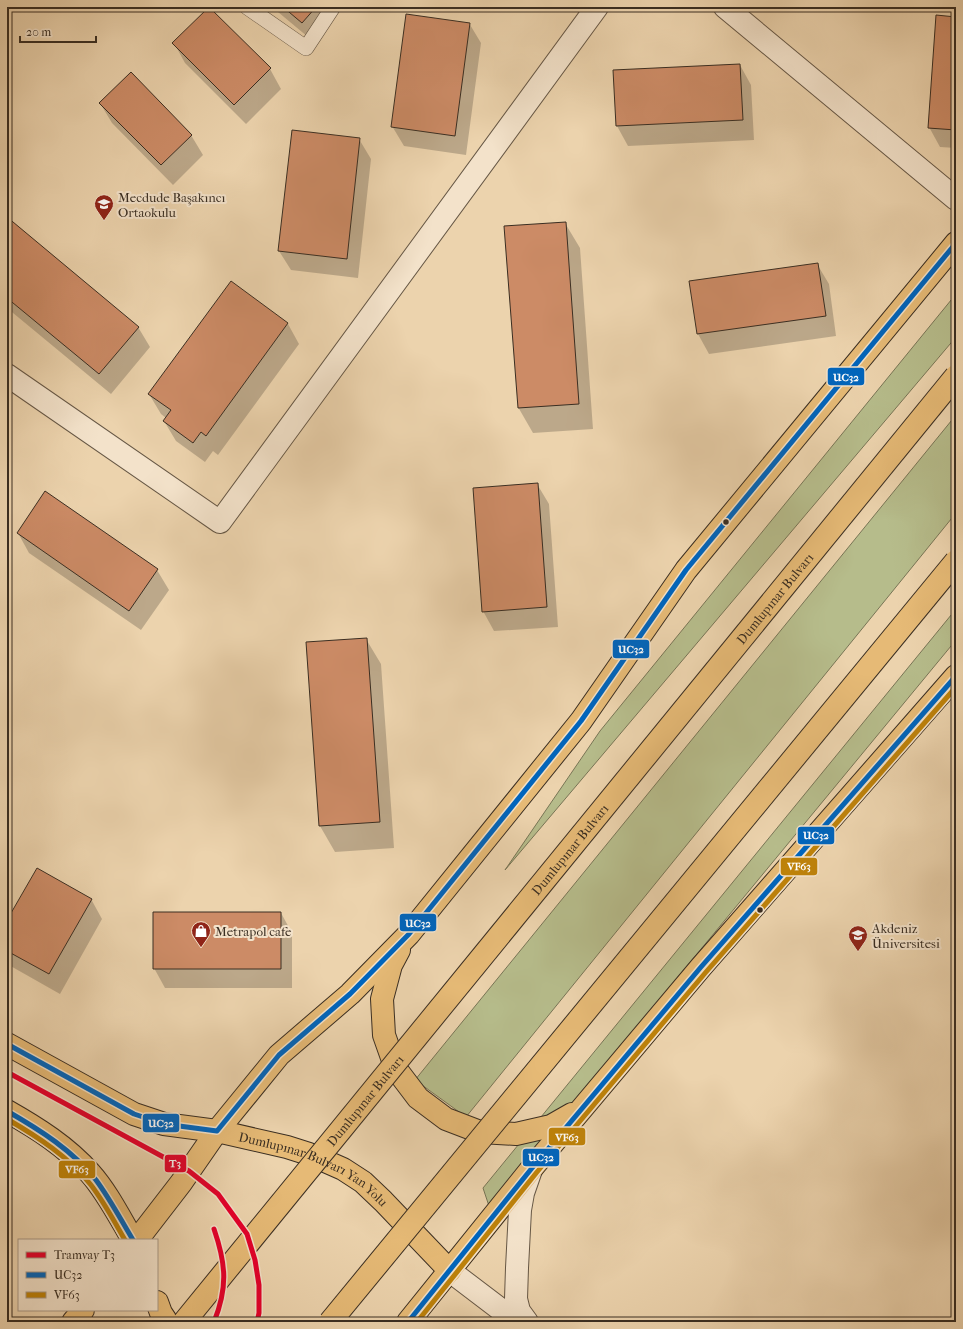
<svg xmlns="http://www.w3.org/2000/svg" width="963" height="1329" viewBox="0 0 963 1329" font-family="'IM FELL French Canon',serif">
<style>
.green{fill:#b6bc8b;stroke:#787556}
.shadow{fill:#0003}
.building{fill:#cc8b66;stroke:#3a2e22}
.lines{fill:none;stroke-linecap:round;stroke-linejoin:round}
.service-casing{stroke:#665745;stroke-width:16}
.minor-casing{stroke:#665745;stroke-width:24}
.tertiary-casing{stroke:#665745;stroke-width:24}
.primary-casing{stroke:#3a2e22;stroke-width:24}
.service{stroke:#f3e2ca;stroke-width:15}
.minor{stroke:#f3e2ca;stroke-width:22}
.tertiary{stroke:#f3e2ca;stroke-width:22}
.primary{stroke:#e6ba76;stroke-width:22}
.primary-bridge-casing{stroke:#3a2e22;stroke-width:24;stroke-linecap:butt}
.primary-bridge{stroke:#e6ba76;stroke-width:22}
.bus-1-casing{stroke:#f3e2ca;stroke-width:8}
.bus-2-casing{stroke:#f3e2ca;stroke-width:8}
.bus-1{stroke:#0065bd;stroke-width:5}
.bus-2{stroke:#be820a;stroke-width:5}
.tram-1-casing{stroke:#f3e2ca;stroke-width:8}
.tram-1{stroke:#e4002b;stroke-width:5}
.bus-dot{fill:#3a2e22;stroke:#f3e2ca;stroke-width:1.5}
.labels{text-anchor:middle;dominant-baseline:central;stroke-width:4;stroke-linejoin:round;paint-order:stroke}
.poi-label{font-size:13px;fill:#3a2e22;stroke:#f3e2ca;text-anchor:start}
.street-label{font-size:13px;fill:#3a2e22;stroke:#f3e2ca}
.line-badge{stroke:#f3e2ca;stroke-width:1.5}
.badge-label{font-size:11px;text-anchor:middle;font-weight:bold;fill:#fff}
</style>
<rect width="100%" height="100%" fill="#ecd3ad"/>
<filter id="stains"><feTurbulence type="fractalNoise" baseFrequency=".005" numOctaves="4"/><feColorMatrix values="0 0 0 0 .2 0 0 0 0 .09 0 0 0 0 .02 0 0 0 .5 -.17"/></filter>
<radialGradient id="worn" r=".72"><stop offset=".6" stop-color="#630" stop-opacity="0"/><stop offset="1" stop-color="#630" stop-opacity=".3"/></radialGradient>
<path class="green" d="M956 294V337L505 870 600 731Z
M956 415V513L466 1117 415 1080Z
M956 609V640L489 1206 483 1188Z"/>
<path class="shadow" d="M272 7H335L338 13 314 42Z
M209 8 270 69 281 89 246 124 185 63 174 43Z
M956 18V148L940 147 929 127Z
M469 23 481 43 466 155 404 146 392 126Z
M740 65 751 85 754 140 628 146 617 126 614 71Z
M100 103 191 135 203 155 173 185 112 123Z
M359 139 371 159 358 278 291 270 279 251Z
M7 218 138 327 150 347 111 394 7 308Z
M565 223 580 248 593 429 533 433 518 407Z
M817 264 829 284 836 336 709 354 698 334 690 282Z
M231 282 288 324 299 344 218 455 213 451 205 462 176 441 164 421 166 418 161 414 149 394Z
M537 484 549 504 558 627 494 631 483 611Z
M45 493 157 570 169 590 141 630 29 553 18 533Z
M366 639 381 664 394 848 335 852 320 826Z
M91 899 102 919 60 994 7 964V922Z
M281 913 292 933V988H165L154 968Z"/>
<path class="building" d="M209 7 271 68 234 105 172 43Z
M283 7H316L302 23Z
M406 14 470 23 455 136 391 127Z
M936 15 956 17V130L928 128Z
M740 64 743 120 616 126 613 70Z
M131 72 192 135 161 165 99 103Z
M292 130 360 138 347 259 278 251Z
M7 217 139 327 99 374 7 298Z
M566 222 579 404 518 408 504 226Z
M818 263 826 316 697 334 689 281Z
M231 281 288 323 206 436 201 432 193 443 163 421 171 410 148 394Z
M538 483 547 607 482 612 473 488Z
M45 491 158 569 129 611 17 533Z
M367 638 380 822 319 826 306 642Z
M37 868 92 899 49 974 7 951V920Z
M153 912H281V969H153Z"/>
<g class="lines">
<defs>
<path id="service" d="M247 7 306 48 333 7"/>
<path id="minor" d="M725 7 956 199
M7 375 220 522 597 7"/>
<path id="tertiary" d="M450 1271 517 1322
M527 1322 519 1311 516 1299 517 1268 520 1210 523 1193 531 1170"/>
<g id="primary">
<path d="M399 950 391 965 382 999 384 1035 396 1069 418 1098 446 1119 480 1132 516 1134 551 1126 572 1114"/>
<path id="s1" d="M7 1044 134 1114 164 1124 217 1131 287 1147 309 1154 343 1169 363 1182 383 1201 450 1271"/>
<path d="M7 1111C37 1128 67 1147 90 1173 107 1192 120 1218 133 1240"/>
<path d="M137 1240 181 1183 217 1131 279 1055 350 994 409 934 581 721 686 570 956 243"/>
<path d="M157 1302 161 1313 167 1322"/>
<path d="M73 1322 83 1310"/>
<path d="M408 1322 532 1168 701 967 956 676"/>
</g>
</defs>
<use href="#service" class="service-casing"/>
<use href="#minor" class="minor-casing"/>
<use href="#tertiary" class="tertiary-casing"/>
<use href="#primary" class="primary-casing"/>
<use href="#service" class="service"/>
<use href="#minor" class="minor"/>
<use href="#tertiary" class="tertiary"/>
<use href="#primary" class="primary"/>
<defs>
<g id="primary-bridge">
<path id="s2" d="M184 1322 956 376"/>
<path d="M330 1322 956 561"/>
</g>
</defs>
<use href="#primary-bridge" class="primary-bridge-casing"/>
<use href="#primary-bridge" class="primary-bridge"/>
<defs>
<path id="bus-1" d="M7 1044 134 1114 164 1124 217 1131 279 1055 350 994 409 934 581 721 686 570 956 243
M7 1111C40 1130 72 1150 96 1180 110 1199 121 1220 133 1240
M408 1322 532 1168 701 967 956 676"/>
<path id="bus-2" d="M7 1119C38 1137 69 1157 91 1185 104 1202 114 1221 125 1240
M417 1322 537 1172 706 972 956 687"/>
</defs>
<use href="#bus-1" class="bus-1-casing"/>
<use href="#bus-2" class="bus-2-casing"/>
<use href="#bus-1" class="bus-1"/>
<use href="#bus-2" class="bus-2"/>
<defs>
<path id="tram-1" d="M7 1072 189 1171 218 1194 247 1234 255 1260 259 1285V1313L257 1322
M214 1229C226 1264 228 1287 214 1322"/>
</defs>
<use href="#tram-1" class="tram-1-casing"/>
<use href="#tram-1" class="tram-1"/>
</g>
<defs>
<symbol id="school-pin" viewBox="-11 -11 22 30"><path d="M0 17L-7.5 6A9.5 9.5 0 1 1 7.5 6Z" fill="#8f2418" stroke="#f3e2ca"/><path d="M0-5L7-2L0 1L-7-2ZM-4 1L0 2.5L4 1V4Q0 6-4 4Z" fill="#fff"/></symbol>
<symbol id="shop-pin" viewBox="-11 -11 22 30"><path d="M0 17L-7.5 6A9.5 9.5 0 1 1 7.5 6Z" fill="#8f2418" stroke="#f3e2ca"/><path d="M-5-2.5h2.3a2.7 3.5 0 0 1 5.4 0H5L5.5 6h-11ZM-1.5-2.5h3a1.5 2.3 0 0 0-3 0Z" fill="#fff"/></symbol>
<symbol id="university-pin" viewBox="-11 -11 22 30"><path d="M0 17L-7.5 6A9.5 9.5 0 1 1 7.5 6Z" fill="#8f2418" stroke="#f3e2ca"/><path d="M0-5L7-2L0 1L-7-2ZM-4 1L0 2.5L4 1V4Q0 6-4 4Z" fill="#fff"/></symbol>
</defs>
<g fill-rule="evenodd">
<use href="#school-pin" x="93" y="193" width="22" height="30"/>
<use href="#shop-pin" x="190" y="920" width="22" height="30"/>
<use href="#university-pin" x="847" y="924" width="22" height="30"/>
</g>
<g class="bus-dot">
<circle cx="726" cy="522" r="3.5"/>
<circle cx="760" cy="910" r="3.5"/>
</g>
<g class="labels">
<g class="poi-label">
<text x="118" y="197">Mecdude Başakıncı<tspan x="118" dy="15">Ortaokulu</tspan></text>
<text x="872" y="928">Akdeniz<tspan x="872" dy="15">Üniversitesi</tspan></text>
<text x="215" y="931">Metrapol cafe</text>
</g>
<g class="street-label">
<text stroke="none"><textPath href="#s2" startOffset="934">Dumlupınar Bulvarı</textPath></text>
<text stroke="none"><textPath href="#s2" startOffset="610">Dumlupınar Bulvarı</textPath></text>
<text stroke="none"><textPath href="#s2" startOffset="286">Dumlupınar Bulvarı</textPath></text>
<text stroke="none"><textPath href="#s1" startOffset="335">Dumlupınar Bulvarı Yan Yolu</textPath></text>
</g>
</g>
<g class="line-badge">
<rect x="827" y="367" width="38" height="19" rx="4" fill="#0065bd"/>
<rect x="612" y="639" width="38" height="20" rx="4" fill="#0065bd"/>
<rect x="797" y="826" width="38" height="19" rx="4" fill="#0065bd"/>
<rect x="780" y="857" width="38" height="19" rx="4" fill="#be820a"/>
<rect x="399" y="913" width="38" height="19" rx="4" fill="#0065bd"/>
<rect x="142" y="1113" width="38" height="20" rx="4" fill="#0065bd"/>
<rect x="548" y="1127" width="38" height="19" rx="4" fill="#be820a"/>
<rect x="522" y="1148" width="38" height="19" rx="4" fill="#0065bd"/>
<rect x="164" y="1154" width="23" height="19" rx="4" fill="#e4002b"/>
<rect x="58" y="1160" width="38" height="19" rx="4" fill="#be820a"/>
</g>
<g class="badge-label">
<text x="846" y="381">UC32</text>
<text x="631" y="653">UC32</text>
<text x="816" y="839">UC32</text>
<text x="799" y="870">VF63</text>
<text x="418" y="927">UC32</text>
<text x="161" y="1127">UC32</text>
<text x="567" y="1141">VF63</text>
<text x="541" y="1161">UC32</text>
<text x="175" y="1167">T3</text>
<text x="77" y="1173">VF63</text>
</g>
<rect width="963" height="1329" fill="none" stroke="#ecd3ad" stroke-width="24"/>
<rect x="8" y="8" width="947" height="1313" fill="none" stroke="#3a2e22" stroke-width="2"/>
<rect x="12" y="12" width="939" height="1305" fill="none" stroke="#3a2e22"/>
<rect x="18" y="1239" width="140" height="72" fill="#f3e2ca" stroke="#a99a87"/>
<rect x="26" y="1252" width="20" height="6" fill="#e4002b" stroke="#a99a87"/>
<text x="54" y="1259" font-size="12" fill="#3a2e22">Tramvay T3</text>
<rect x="26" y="1272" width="20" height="6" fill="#0065bd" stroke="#a99a87"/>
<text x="54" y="1279" font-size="12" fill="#3a2e22">UC32</text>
<rect x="26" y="1292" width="20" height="6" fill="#be820a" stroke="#a99a87"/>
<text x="54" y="1299" font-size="12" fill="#3a2e22">VF63</text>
<path d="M20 36v6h76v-6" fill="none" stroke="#3a2e22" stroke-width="2"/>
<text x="26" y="36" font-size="12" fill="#3a2e22" stroke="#f3e2ca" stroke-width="3" paint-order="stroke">20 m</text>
<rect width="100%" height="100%" filter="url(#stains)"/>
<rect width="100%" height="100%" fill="url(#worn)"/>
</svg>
